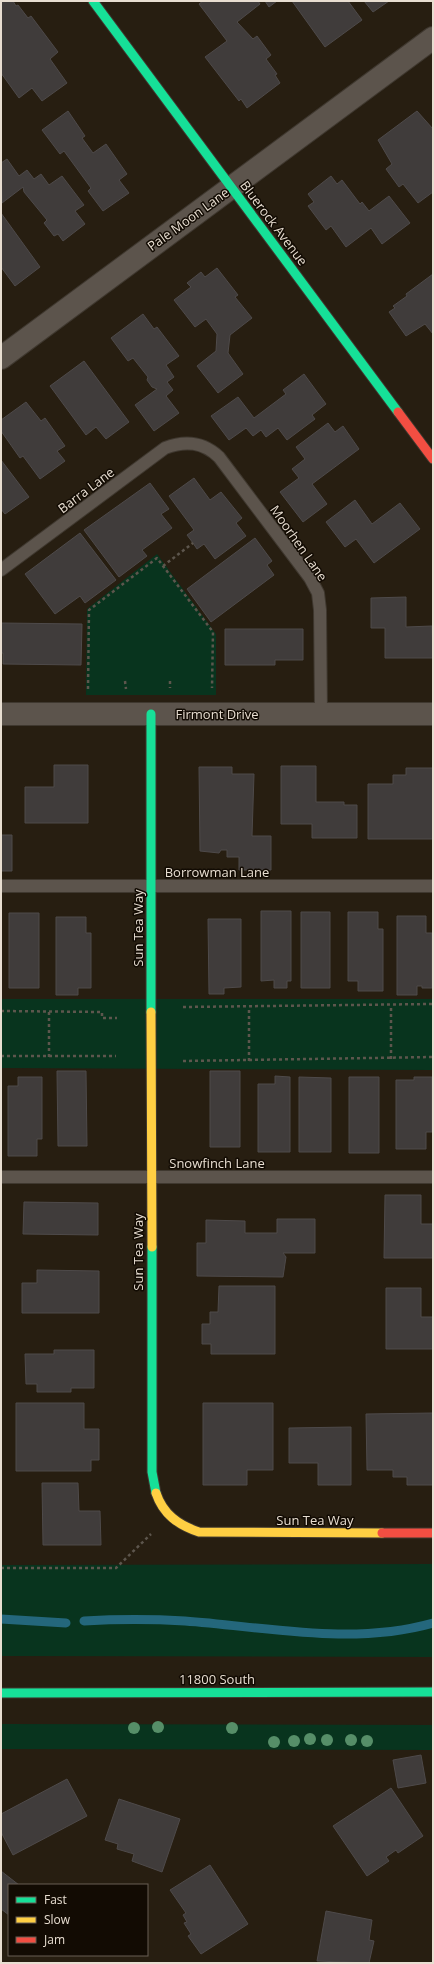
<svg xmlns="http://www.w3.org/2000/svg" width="434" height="1964" viewBox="0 0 434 1964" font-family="'Open Sans',sans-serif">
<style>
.green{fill:#08341e}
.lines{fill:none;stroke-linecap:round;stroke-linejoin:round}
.stream{stroke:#24677c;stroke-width:9}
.building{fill:#403c3b;stroke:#4e4a4a}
.lane-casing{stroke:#3f382f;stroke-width:14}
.street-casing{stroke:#3f382f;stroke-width:24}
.fast-casing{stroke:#3f382f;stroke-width:11}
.slow-casing{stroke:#3f382f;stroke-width:11}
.jam-casing{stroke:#3f382f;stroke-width:11}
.path{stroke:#5d564d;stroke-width:2.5;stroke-dasharray:3 3;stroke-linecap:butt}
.lane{stroke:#5c544c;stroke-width:12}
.street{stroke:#5c544c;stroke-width:22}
.fast{stroke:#16e098;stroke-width:9}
.slow{stroke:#ffcf43;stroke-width:9}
.jam{stroke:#f24e42;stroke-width:9}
.tree{fill:#568e68}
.labels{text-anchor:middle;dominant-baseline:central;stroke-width:3;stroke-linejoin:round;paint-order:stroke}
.street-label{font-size:13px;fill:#e8ded1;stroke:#120b03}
</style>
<rect width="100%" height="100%" fill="#271e11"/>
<path class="green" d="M157 554 216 634V695H86L87 609Z
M1 999H433V1070L1 1068Z
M433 1564V1657L1 1656V1565Z
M1 1724 433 1725V1750L1 1749Z"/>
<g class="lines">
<path class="stream" d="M1 1619 66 1623
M84 1621C118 1619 151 1619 185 1621 267 1627 351 1646 433 1623"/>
</g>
<path class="building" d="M3 1H13L16 6 18 5 28 18 31 16 58 52 50 59 67 83 42 101 32 88 19 98 1 73V3Z
M203 1H258L260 4 237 22 253 39 257 36 271 55 266 59 277 74 275 75 280 83 247 108 241 99 239 101 205 57 227 41 199 4Z
M265 1H277L269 7Z
M292 1H348L362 20 325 47Z
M364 1H389L373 12Z
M68 111 85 136 82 138 93 153 106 144 127 174 119 180 129 193 103 211 88 191 91 188 64 151 60 154 42 130Z
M417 111 433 129V192L418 203 403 184 399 187 386 169 392 164 378 140Z
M7 159 19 176 27 170 34 179 41 174 49 185 62 176 84 205 75 211 85 224 63 241 58 234 54 236 44 223 47 220 24 192 23 187 2 203 1 163Z
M331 176 337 184 342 180 360 204 362 202 369 211 389 196 410 223 382 244 371 228 346 247 331 226 326 230 308 206 314 202 308 194Z
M1 213 40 267 15 286 1 267Z
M217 268 238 295 235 297 252 318 230 335 228 353 243 374 218 393 197 366 216 351 217 334 206 319 195 327 174 300 191 287 187 283 201 272 205 277Z
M433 274V334L425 324 406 336 389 312 395 308 393 306 407 296 406 294Z
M143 314 154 329 157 327 179 356 166 365 174 377 167 382 173 390 166 396 179 413 154 431 135 405 157 389 152 387 147 380 148 377 133 358 128 361 111 338Z
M84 361 129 422 106 439 96 427 86 435 50 386Z
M304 374 326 404 312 415 315 419 287 440 278 428 266 437 261 430 253 436 246 428 229 440 211 416 238 397 254 418 286 394 283 390Z
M26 402 41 421 45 418 65 446 57 451 65 461 40 479 23 456 20 458 1 431V420Z
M328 423 335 432 343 426 359 449 312 484 327 504 303 522 280 492 299 478 292 469 305 459 296 447Z
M1 460 29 497 5 514 1 509Z
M194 478 210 500 221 492 242 518 236 523 246 536 215 559 204 544 197 549 193 543 187 535 194 530 169 496Z
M150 483 169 509 161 514 172 528 142 550 147 556 119 577 84 530Z
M355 500 372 524 400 503 420 529 374 563 356 539 345 547 326 522Z
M80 533 116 580 85 603 80 596 55 614 25 574Z
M255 538 272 561 267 565 274 575 211 622 187 589Z
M406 597V627L432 626 433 658H385V628H371V598Z
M1 623 82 624 81 665 3 664V653H1Z
M225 629H303V660H275V665H225Z
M54 765H88V823H25V787H54Z
M281 766H316V802H344V805H357V838H312V824H281Z
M199 767H232V774H254L252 836H271V870H239V857H227V850H221L219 853 200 851Z
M406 768H433V839H368V784H393V775H406Z
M1 835H12V871H1Z
M261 911H291V981H287V988H274V980L261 981Z
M301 912H330V988H301Z
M348 912H378V929H383V991H358V981H348Z
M9 913H39V988H9Z
M397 916H426V933H432V988H422V986H417V995H397Z
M56 917H86V933H91V988H78V995H56Z
M208 919H241V987L224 988V994H209Z
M57 1071H86L87 1146H58Z
M210 1071H240V1147H210Z
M275 1076 290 1077V1152H258V1084H275Z
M18 1077H42V1139H37V1156H8V1086H18Z
M299 1077 331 1078V1152H299Z
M349 1077H379V1153H349Z
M414 1077H432V1132H426V1149H396V1080H414Z
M385 1195H421V1224H433V1258H384Z
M24 1202 98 1203V1235L23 1234Z
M277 1219H315V1253H283L286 1257 283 1277 197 1276V1243H206V1220L245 1221V1233H277Z
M37 1270 99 1271V1313H22V1283H37Z
M219 1286H275V1354H211V1344H202V1324H210V1312H218Z
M386 1288H421V1317H433V1349H386Z
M54 1350H94V1388H71V1392H37V1384H26L25 1354H54Z
M16 1403H84V1429H99V1460H91V1471H16Z
M203 1403H273V1470H247V1485H203Z
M433 1413V1485H407V1477H393V1470H367L366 1414Z
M351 1427V1485H318V1463H289V1428Z
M42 1483H78L79 1511H100L101 1545H43Z
M421 1755 426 1783 398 1788 393 1760Z
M67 1779 87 1816 13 1855 1 1832V1814Z
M391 1788 423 1836 398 1853 396 1850 386 1857 389 1861 367 1876 333 1826Z
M119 1799 180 1819 162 1872 132 1861 134 1854 117 1849 118 1844 105 1840Z
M210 1865 248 1924 201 1954 188 1936 191 1934 184 1923 187 1922 183 1915 186 1913 170 1890Z
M1 1871 19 1885H9V1915L1 1909Z
M326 1911 372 1920 369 1940 374 1941 369 1963 317 1961Z"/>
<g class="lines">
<defs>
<path id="lane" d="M1 570 165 448C186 440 203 442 219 457L310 578 318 593 320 610 321 714
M1 886H433
M1 1177H433"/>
<path id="street" d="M1 358 433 38
M1 714H433"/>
<path id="fast" d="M93 1 398 412
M151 714V1012
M152 1247V1472L156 1493
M1 1693 433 1692"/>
<path id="slow" d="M151 1012 152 1247
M156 1493C163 1514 178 1525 199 1532L382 1533"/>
<path id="jam" d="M398 412 433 459
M382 1533H433"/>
</defs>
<use href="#lane" class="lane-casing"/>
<use href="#street" class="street-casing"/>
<use href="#fast" class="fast-casing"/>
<use href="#slow" class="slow-casing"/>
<use href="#jam" class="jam-casing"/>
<path class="path" d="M163 566 193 543
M125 681 126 689
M170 681V688
M88 689 89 610 157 558 213 632 212 688
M183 1007 433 1004
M1 1011 102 1012V1018H117
M49 1012V1057
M1 1056H116
M391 1059V1005
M183 1061 433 1057
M249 1061V1007
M1 1568H116L151 1534"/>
<use href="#lane" class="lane"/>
<use href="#street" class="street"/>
<use href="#fast" class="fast"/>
<use href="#slow" class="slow"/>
<use href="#jam" class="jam"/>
</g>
<g class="tree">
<circle cx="158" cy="1727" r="6"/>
<circle cx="134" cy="1728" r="6"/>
<circle cx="232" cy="1728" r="6"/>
<circle cx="310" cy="1739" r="6"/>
<circle cx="327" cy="1740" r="6"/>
<circle cx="351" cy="1740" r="6"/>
<circle cx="294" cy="1741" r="6"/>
<circle cx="367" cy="1741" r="6"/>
<circle cx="274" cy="1742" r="6"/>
</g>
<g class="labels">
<g class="street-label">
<text transform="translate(188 219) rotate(-36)">Pale Moon Lane</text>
<text transform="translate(274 223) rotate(53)">Bluerock Avenue</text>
<text transform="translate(86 490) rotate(-37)">Barra Lane</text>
<text transform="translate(299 543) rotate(55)">Moorhen Lane</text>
<text x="217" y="714">Firmont Drive</text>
<text x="217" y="872">Borrowman Lane</text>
<text transform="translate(138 928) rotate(-90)">Sun Tea Way</text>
<text x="217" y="1163">Snowfinch Lane</text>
<text transform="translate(138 1252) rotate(-90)">Sun Tea Way</text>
<text x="315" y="1520">Sun Tea Way</text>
<text x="217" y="1679">11800 South</text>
</g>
</g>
<rect width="434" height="1964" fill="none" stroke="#e8ded1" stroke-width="4"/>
<rect x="8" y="1884" width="140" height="72" fill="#120b03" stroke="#685f55"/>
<rect x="16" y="1897" width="20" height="6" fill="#16e098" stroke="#685f55"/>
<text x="44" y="1904" font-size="12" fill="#e8ded1">Fast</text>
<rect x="16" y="1917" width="20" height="6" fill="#ffcf43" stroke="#685f55"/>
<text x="44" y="1924" font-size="12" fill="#e8ded1">Slow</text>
<rect x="16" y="1937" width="20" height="6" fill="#f24e42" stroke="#685f55"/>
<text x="44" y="1944" font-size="12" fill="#e8ded1">Jam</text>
</svg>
